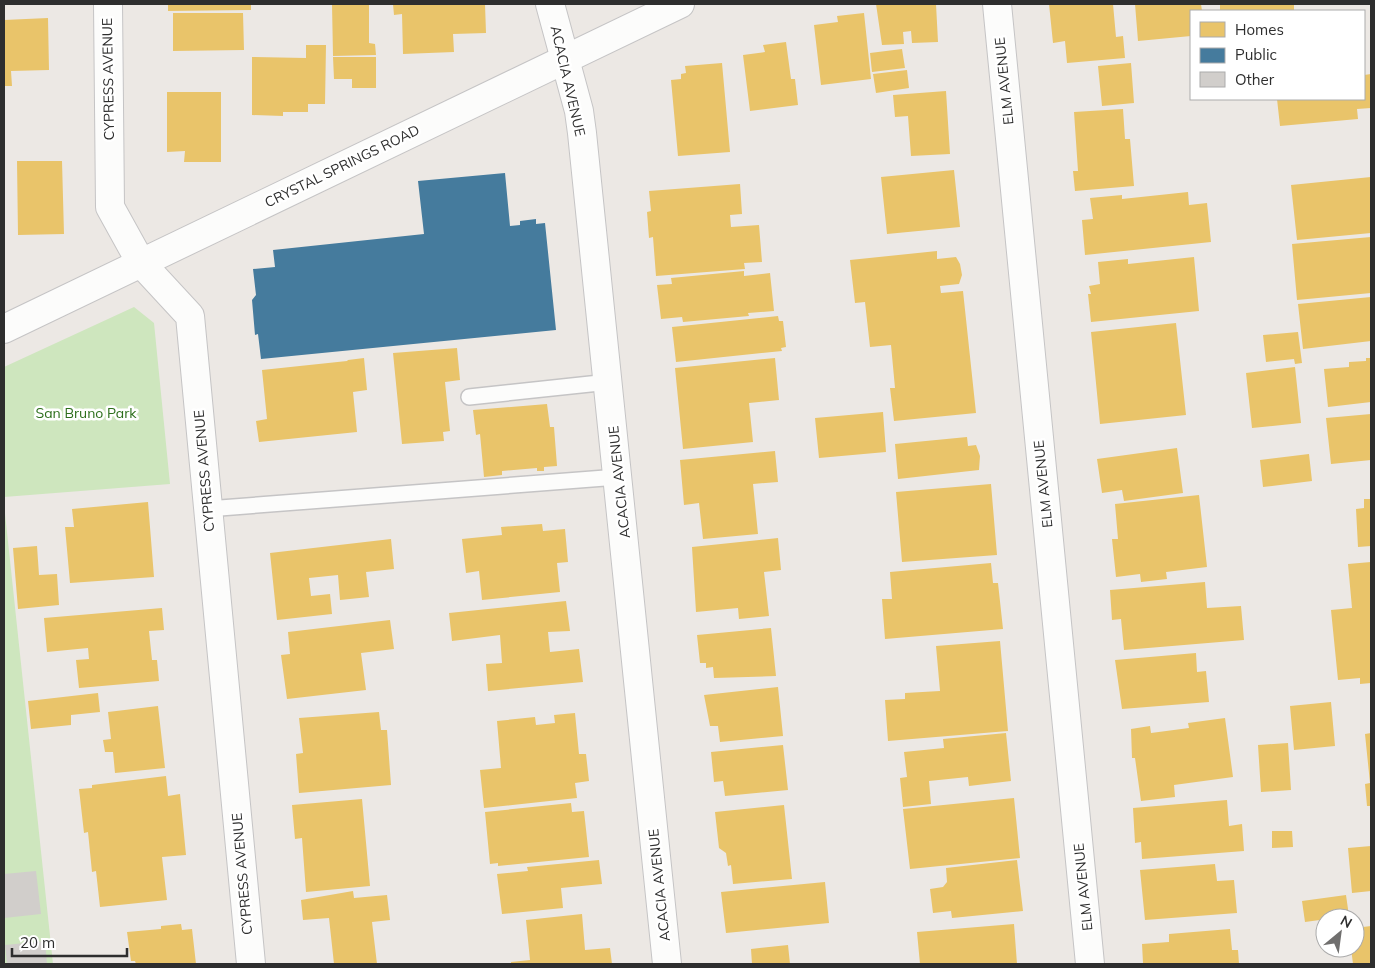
<svg xmlns="http://www.w3.org/2000/svg" width="1375" height="968" viewBox="0 0 1375 968" font-family="Mulish,sans-serif">
<style>
.green{fill:#cee6be}
.homes{fill:#e9c46a}
.public{fill:#457b9d}
.building{fill:#d1cecb}
.lines{fill:none;stroke-linecap:round;stroke-linejoin:round}
.service-casing{stroke:#c5c4c5;stroke-width:18}
.minor-casing{stroke:#c5c4c5;stroke-width:30}
.secondary-casing{stroke:#c5c4c5;stroke-width:30}
.service{stroke:#fcfcfb;stroke-width:15}
.minor{stroke:#fcfcfb;stroke-width:28}
.secondary{stroke:#fcfcfb;stroke-width:28}
.labels{text-anchor:middle;dominant-baseline:central;stroke-width:5;stroke-linejoin:round;paint-order:stroke}
.street-label{font-size:14px;fill:#2e2e2e;stroke:#fff}
.park-label{font-size:14px;fill:#2c6e1b;stroke:#fff}
</style>
<rect width="100%" height="100%" fill="#ece8e4"/>
<path class="green" d="M134 307 154 323 170 484 4 497V367Z
M4 504 53 964H4Z"/>
<path class="homes" d="M168 4H251V10L168 11Z
M332 4H369V43L375 44 376 55 333 56Z
M393 4H485L486 33 453 34 454 52 403 54 402 14 394 15Z
M876 4H936L938 42 912 43 911 31 903 32 904 44 882 45Z
M1049 4H1113L1116 37 1123 36 1125 58 1067 63 1065 41 1053 43Z
M1135 4H1201L1202 11H1191V36L1138 41Z
M1220 4H1294V11H1220Z
M173 13H243L244 50 173 51Z
M864 13 871 79 821 85 814 25 838 22 837 16Z
M48 18 49 70 11 71 12 86H4V20Z
M786 42 791 79H795L798 105 750 111 743 55 765 52 763 45Z
M306 45H326L325 104H308V112H283V116L252 115V57L306 58Z
M902 49 905 68 872 72 870 53Z
M333 57H376V88H352V79H334Z
M722 63 730 152 678 156 671 80 681 79V74L686 73 685 66Z
M1131 63 1134 103 1102 106 1098 66Z
M907 70 909 88 876 93 873 74Z
M1371 74V108L1357 109 1358 119 1280 126 1277 99H1364V75Z
M946 91 950 154 911 156 908 116 895 117 893 95Z
M167 92H221V162H184L185 151 167 152Z
M1123 109 1125 139H1130L1134 186 1075 191 1073 171H1078L1074 112Z
M17 161H62L64 234 18 235Z
M954 170 960 227 887 234 881 177Z
M1371 177V233L1297 240 1291 185Z
M740 184 742 214 730 215 731 227 759 225 762 262 744 263 745 269 656 276 653 237 649 238 647 212 651 211 649 191Z
M1188 192 1189 205 1207 203 1211 242 1085 255 1082 220 1093 219 1090 198 1122 195V199Z
M1371 237V293L1297 300 1292 244Z
M937 251V259L956 257 960 264 962 275 959 284 940 286 941 293 963 291 976 413 894 421 890 388H895L891 345 870 347 865 302 855 303 850 260Z
M1194 257 1199 311 1091 322 1088 294H1091L1089 286 1100 284 1098 262 1128 259V264Z
M744 271V276L770 273 774 311 748 313 749 316 683 322 682 317 661 319 657 285 672 284 671 278Z
M1371 297V341L1303 349 1298 304Z
M778 316 779 321H783L786 347 781 348 782 351 676 362 672 327Z
M1176 323 1186 415 1100 424 1091 332Z
M1298 332 1302 363 1295 364 1294 359 1266 362 1263 335Z
M457 348 460 380 445 382 450 431 443 432 444 441 402 444 393 353Z
M364 358 367 390 353 392 357 432 259 442 256 421 267 419 262 370 347 361 348 360Z
M775 358 779 400 749 403 753 442 683 449 675 368Z
M1366 358H1371V402L1328 407 1324 369 1349 367V362L1366 361Z
M1295 367 1301 423 1252 428 1246 373Z
M547 404 550 427H554L557 466 544 467V471H537V468L502 471V475L484 477 480 434 476 435 473 410Z
M883 412 886 452 819 458 815 418Z
M1371 414V460L1331 464 1326 418Z
M967 437 968 446 976 445 980 456 979 470 898 479 895 444Z
M1177 448 1183 493 1124 501 1122 490 1102 493 1097 459Z
M775 451 778 482 753 484 758 534 703 539 699 503 684 505 680 460Z
M1309 454 1312 481 1263 487 1260 460Z
M991 484 997 555 902 562 896 492Z
M1199 495 1207 567 1166 572 1167 579 1141 582 1140 574 1116 577 1112 539H1118L1115 504Z
M1364 499H1371V546L1358 547 1356 509 1364 508Z
M148 502 154 577 70 583 65 527H74L72 509Z
M542 524 543 531 565 529 568 562 557 563 560 592 482 600 479 571 466 573 462 539 502 535 501 527Z
M778 538 781 570 764 572 769 616 739 619 738 608 696 612 692 547Z
M391 539 394 569 366 572 369 597 340 600 338 575 309 578 311 596 330 594 332 614 277 620 270 553Z
M37 546 39 575 57 574 59 605 18 609 13 548Z
M1371 562V683L1360 684V678L1338 680 1331 610 1352 608 1348 564Z
M991 563 993 583H998L1003 629 885 639 882 599H892L890 572Z
M1205 582 1207 608 1241 606 1244 640 1124 650 1121 619 1112 620 1110 590Z
M566 601 570 631 548 632 550 652 579 649 583 682 488 691 486 664 502 663 500 635 452 641 449 613Z
M162 608 164 630 149 631 152 660H157L159 681 79 688 76 660 89 659 88 648 47 652 44 618Z
M390 620 394 649 361 653 366 690 287 699 281 655 290 654 288 632Z
M771 628 776 676 714 678 713 667 706 668V663H700L697 635Z
M1000 641 1008 731 888 741 885 700 905 699V693L940 691 936 646Z
M1196 653 1197 672 1206 671 1209 702 1122 709 1115 660Z
M778 687 783 736 720 742 718 726H710L704 695Z
M98 693 100 712 71 715V725L31 729 28 701Z
M1331 702 1335 746 1294 750 1290 706Z
M158 706 165 768 115 773 113 752H105L103 740 111 739 108 712Z
M379 712 381 730H387L391 785 299 793 296 754 303 753 299 718Z
M575 713 579 754H586L589 781 575 783 577 798 484 808 480 770 501 768 497 721 535 717 536 725 555 723 554 715Z
M1225 718 1233 777 1174 785 1175 797 1141 801 1135 758H1132L1131 729 1150 726 1151 733 1189 728 1188 723Z
M1006 733 1011 781 969 786 968 777 929 781 931 804 903 807 900 778 907 777 904 752 944 748 943 739Z
M1371 733V806H1367L1365 784 1370 783 1365 734Z
M1288 743 1291 790 1261 792 1258 745Z
M783 745 788 790 725 796 723 781 714 782 711 752Z
M166 776 168 796 180 794 186 855 162 857 167 900 100 907 96 871 92 872 88 832 84 833 79 789 92 788V785Z
M1014 798 1020 858 910 869 903 809Z
M362 799 370 886 306 892 302 838 295 839 292 805Z
M1227 800 1229 826 1242 824 1244 851 1142 859 1141 842 1135 843 1133 808Z
M571 803 572 812 584 811 589 857 498 866V863L490 864 485 812Z
M784 805 792 879 733 884 731 865 728 866 726 853 719 848 715 812Z
M1272 831H1292L1293 847 1272 848Z
M1371 846V891L1352 893 1348 848Z
M599 860 602 884 561 888 563 908 502 914 497 874 528 871 527 867Z
M1017 860 1023 911 952 918 951 911 933 913 930 889 943 887 947 882 946 868Z
M1215 864 1217 881 1234 880 1237 913 1145 920 1140 870Z
M825 882 829 923 726 933 721 892Z
M353 891 354 898 387 895 390 920 372 922 377 964H334L329 918 303 920 301 900Z
M1346 895 1349 916 1305 922 1302 901Z
M582 914 585 950 610 948 612 964H511V962L530 960 526 920Z
M181 924 182 930 192 929 196 964H136L135 961H131L127 932 161 929V926Z
M1014 924 1017 964H920L917 932Z
M1371 926V964H1353L1351 948H1355V928Z
M1230 929 1232 950H1238L1239 964 1143 963 1142 944 1169 942V934Z
M788 945 790 964H752L751 949Z"/>
<path class="public" d="M505 173 510 226 520 225V221L536 219V224L545 223 556 330 261 359 258 334 255 335 252 300 256 295 253 269 275 267 273 250 424 234 418 181Z"/>
<path class="building" d="M36 871 41 914 4 918V874Z
M45 941 47 964H7L5 945Z"/>
<g class="lines">
<defs>
<path id="service" d="M469 397 609 382
M207 509 618 477"/>
<path id="minor" d="M108 4 110 207 141 263 190 316 251 964
M550 4 579 111 582 133 667 964
M997 4 1090 964"/>
<path id="secondary" d="M4 329 680 4"/>
</defs>
<use href="#service" class="service-casing"/>
<use href="#minor" class="minor-casing"/>
<use href="#secondary" class="secondary-casing"/>
<use href="#service" class="service"/>
<use href="#minor" class="minor"/>
<use href="#secondary" class="secondary"/>
</g>
<g class="labels">
<g class="street-label">
<text transform="translate(108 79) rotate(-91)">CYPRESS AVENUE</text>
<text transform="translate(568 81) rotate(77)">ACACIA AVENUE</text>
<text transform="translate(1004 81) rotate(-96)">ELM AVENUE</text>
<text transform="translate(342 166) rotate(-26)">CRYSTAL SPRINGS ROAD</text>
<text transform="translate(204 471) rotate(-95)">CYPRESS AVENUE</text>
<text transform="translate(619 482) rotate(-96)">ACACIA AVENUE</text>
<text transform="translate(1043 484) rotate(-96)">ELM AVENUE</text>
<text transform="translate(242 874) rotate(-95)">CYPRESS AVENUE</text>
<text transform="translate(659 885) rotate(-96)">ACACIA AVENUE</text>
<text transform="translate(1083 887) rotate(-96)">ELM AVENUE</text>
</g>
<g class="park-label">
<text x="86" y="413">San Bruno Park</text>
</g>
</g>
<rect width="1375" height="968" fill="none" stroke="#2e2e2e" stroke-width="10"/>
<rect x="1190" y="10" width="175" height="90" fill="#ffffff" stroke="#ababab"/>
<rect x="1200" y="22" width="25" height="15" fill="#e9c46a" stroke="#ababab"/>
<text x="1235" y="35" font-size="15" fill="#2e2e2e">Homes</text>
<rect x="1200" y="48" width="25" height="15" fill="#457b9d" stroke="#ababab"/>
<text x="1235" y="60" font-size="15" fill="#2e2e2e">Public</text>
<rect x="1200" y="72" width="25" height="15" fill="#d1cecb" stroke="#ababab"/>
<text x="1235" y="85" font-size="15" fill="#2e2e2e">Other</text>
<g transform="translate(1340 933) rotate(29)"><circle r="24" fill="#ffffff" stroke="#ababab"/>
<path d="M0-4L9 19L0 12L-9 19Z" fill="#706f6e"/>
<text y="-8" font-size="14" font-weight="bold" text-anchor="middle" fill="#2e2e2e">N</text>
</g>
<path d="M12 948v8h115v-8" fill="none" stroke="#2e2e2e" stroke-width="2.5"/>
<text x="20" y="948" font-size="15" fill="#2e2e2e" stroke="#ffffff" stroke-width="4" paint-order="stroke">20 m</text>
</svg>
